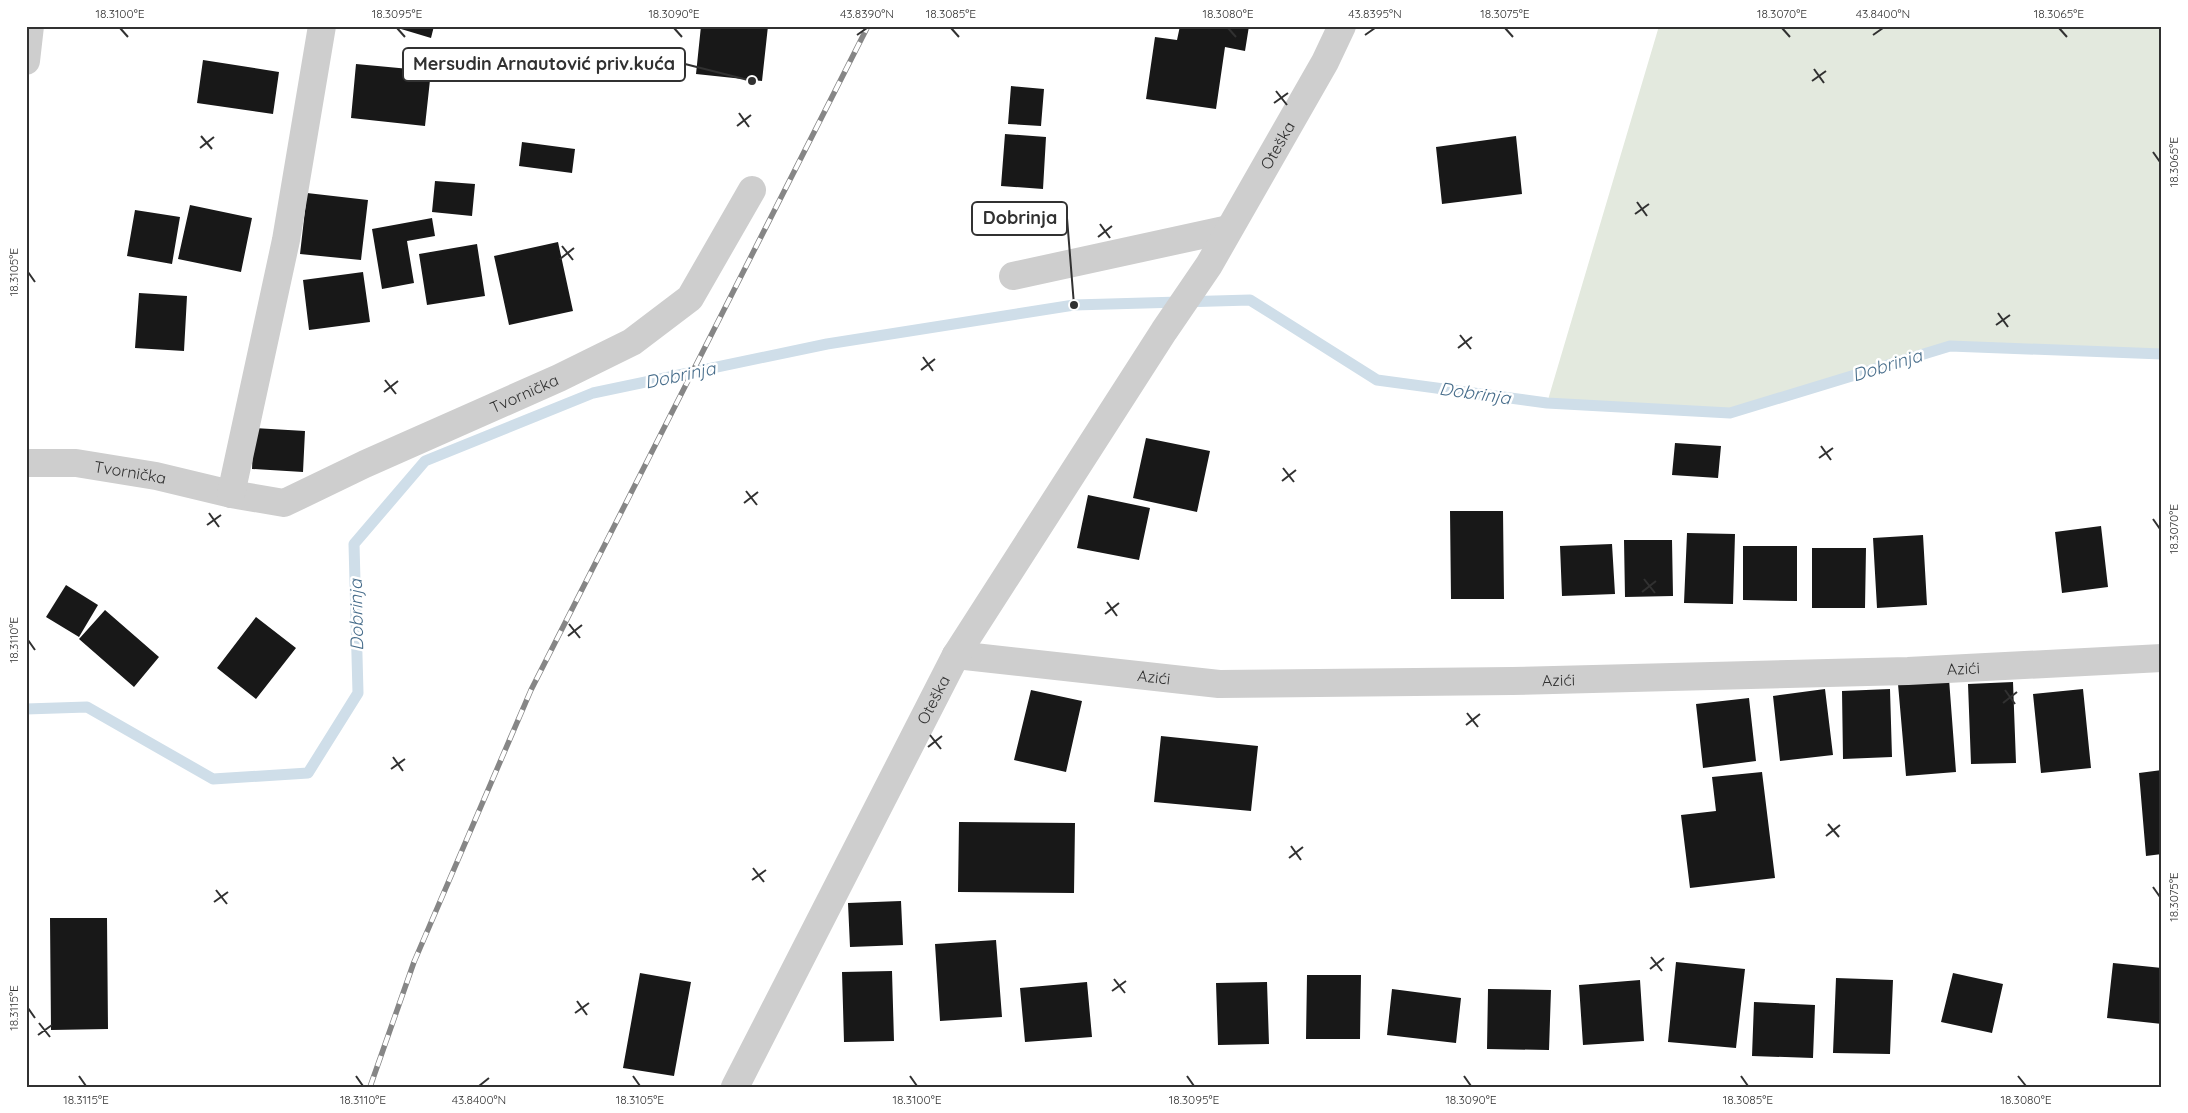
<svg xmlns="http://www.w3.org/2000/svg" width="2188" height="1113" viewBox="0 0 2188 1113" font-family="Quicksand,sans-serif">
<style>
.green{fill:#e3e9de}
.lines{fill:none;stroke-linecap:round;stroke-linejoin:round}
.stream{stroke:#cfdee9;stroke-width:11}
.building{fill:#181818}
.minor{stroke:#cecece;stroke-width:28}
.rail-casing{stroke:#868686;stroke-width:5.5}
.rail{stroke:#fff;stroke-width:4;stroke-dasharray:11;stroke-linecap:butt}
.ticks{fill:none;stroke:#313131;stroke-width:2}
.labels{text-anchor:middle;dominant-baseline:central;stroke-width:5;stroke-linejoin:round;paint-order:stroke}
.street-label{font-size:16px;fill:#313131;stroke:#fff}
.water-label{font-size:18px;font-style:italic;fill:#476d8b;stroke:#fff}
.leader{fill:none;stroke:#313131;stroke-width:2}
.callout-dot{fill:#313131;stroke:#fff;stroke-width:2}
.callout{fill:#fff;stroke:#313131;stroke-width:2}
.callout-label{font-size:18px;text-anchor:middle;font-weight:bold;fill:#313131}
.neatline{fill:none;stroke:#313131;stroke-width:2}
.ticks-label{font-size:12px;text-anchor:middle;fill:#313131}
</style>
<rect width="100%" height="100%" fill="#fff"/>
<path class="green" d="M1659 26H2162V354L1950 346 1730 413 1547 403Z"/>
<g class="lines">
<path class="stream" d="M26 709 87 707 213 779 308 773 358 693 354 544 425 461 593 393 827 344 1074 305 1250 300 1377 380 1547 403 1730 413 1950 346 2162 354"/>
</g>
<path class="building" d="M391 26H434L431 38Z
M701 26H768L762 81 696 74Z
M1180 26H1249L1245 51 1225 47 1216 109 1146 99 1155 37 1177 40Z
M203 60 279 72 273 114 197 103Z
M356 64 431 71 425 126 351 118Z
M1011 86 1044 89 1041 126 1008 124Z
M1005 134 1046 137 1043 189 1001 186Z
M1516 136 1522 194 1442 204 1436 147Z
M522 142 575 149 572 173 519 166Z
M435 181 475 184 472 216 432 212Z
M307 193 368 200 361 260 300 254Z
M190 205 252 218 241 272 178 259Z
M135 210 180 217 172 264 127 256Z
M432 218 435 236 407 241 414 283 382 289 372 229Z
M558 242 573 311 509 325 494 256Z
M477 244 485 296 427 305 419 254Z
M363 272 370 322 309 330 303 280Z
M139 293 187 296 184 351 135 348Z
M254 428 305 431 303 472 252 469Z
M1146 438 1210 451 1197 512 1133 498Z
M1675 443 1721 446 1718 478 1672 475Z
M1088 495 1150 508 1139 560 1077 548Z
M1450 511H1503L1504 599H1451Z
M2101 526 2108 587 2062 593 2055 532Z
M1687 533 1735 534 1733 604 1684 603Z
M1923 535 1927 605 1877 608 1873 538Z
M1624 540H1672L1673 596 1625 597Z
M1612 544 1615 594 1562 596 1560 546Z
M1743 546H1797V601L1743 600Z
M1812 548H1866L1865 608H1812Z
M66 585 98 605 79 637 46 617Z
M105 610 159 657 134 687 79 639Z
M256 617 296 648 256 699 217 668Z
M1949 679 1956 772 1906 776 1898 684Z
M2013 682 2016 763 1971 764 1968 684Z
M1825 689 1833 755 1780 761 1773 696Z
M1890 689 1892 757 1843 759 1842 691Z
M2083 689 2091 768 2041 773 2033 694Z
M1031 690 1082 701 1066 772 1014 760Z
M1749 698 1756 761 1703 768 1696 704Z
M1161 736 1258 746 1251 811 1154 802Z
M2162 770V854L2146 856 2139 773Z
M1762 772 1775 878 1690 888 1681 815 1716 811 1712 777Z
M959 822 1075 823 1074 893 958 892Z
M901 901 903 945 850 947 848 903Z
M50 918H107L108 1029 51 1030Z
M996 940 1002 1017 940 1021 935 944Z
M1676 962 1745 969 1736 1048 1668 1042Z
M2113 963 2162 968V1024L2107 1018Z
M892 971 894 1041 844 1042 842 972Z
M640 973 691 982 674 1076 623 1068Z
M1953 973 2003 984 1992 1033 1941 1022Z
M1307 975H1361L1360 1039H1306Z
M1836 978 1893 980 1890 1054 1833 1053Z
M1640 980 1644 1041 1583 1045 1579 985Z
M1087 982 1092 1037 1025 1042 1020 988Z
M1267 982 1269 1044 1218 1045 1216 983Z
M1392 989 1461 998 1456 1043 1387 1035Z
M1488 989 1551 990 1549 1050 1487 1049Z
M1754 1002 1815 1005 1813 1058 1752 1056Z"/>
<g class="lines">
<g class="minor">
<path d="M26 61 30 26"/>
<path d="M1013 276 1229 229"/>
<path id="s1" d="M26 463H76L156 476 231 494 284 503 365 464 559 378 632 342 690 298 752 190"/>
<path d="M231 494 286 240 322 26"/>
<path id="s2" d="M956 655 1219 684 1512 681 1908 671 2162 658"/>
<path id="s3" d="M735 1087 956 655 1164 331 1209 265 1325 62 1342 26"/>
</g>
<defs>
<path id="rail" d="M370 1087 414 962 531 690 868 26"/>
</defs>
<use href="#rail" class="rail-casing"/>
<use href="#rail" class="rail"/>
</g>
<path class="ticks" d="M120 28 128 37M397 28 405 37M674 28 682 37M951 28 959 37M1228 28 1236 37M1505 28 1513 37M1782 28 1790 37M2059 28 2067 37M857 35 867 28M1365 35 1375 28M1873 35 1883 28M1814 69 1824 83M1812 81 1826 71M1276 91 1287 105M1274 103 1288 93M739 113 749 127M737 126 751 115M201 136 212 149M200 148 214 137M2153 152 2160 162M1637 202 1647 216M1635 214 1649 204M1100 224 1110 238M1098 237 1112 226M562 246 573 260M560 259 574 248M28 272 35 282M1998 313 2008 327M1996 325 2010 315M1460 335 1471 349M1458 348 1472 337M923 357 933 371M921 370 935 359M385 380 396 394M384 392 398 381M1821 446 1831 460M1819 458 1833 448M1283 468 1294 482M1282 481 1296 470M746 491 757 505M744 503 758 492M209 513 219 527M2153 519 2160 529M207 525 221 515M1644 579 1655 593M1642 592 1656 581M1107 602 1117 616M1105 614 1119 603M569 624 580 638M568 636 582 625M28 640 35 650M2005 690 2015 704M2003 703 2017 692M1467 713 1478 727M1466 725 1480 714M930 735 941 749M928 747 942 736M393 757 403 771M391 769 405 759M1828 824 1839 837M1826 836 1840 825M1291 846 1301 860M1289 858 1303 847M753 868 764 882M752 880 766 870M2153 887 2160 897M216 890 227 904M214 902 228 892M1651 957 1662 971M1650 969 1664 958M1114 979 1125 993M1112 991 1126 981M577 1001 587 1015M28 1008 35 1018M575 1013 589 1003M39 1023 50 1037M38 1035 52 1025M79 1076 86 1086M356 1076 363 1086M633 1076 640 1086M910 1076 917 1086M1187 1076 1194 1086M1464 1076 1471 1086M1741 1076 1748 1086M2018 1076 2026 1086M479 1086 489 1078"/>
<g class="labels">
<g class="street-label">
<text stroke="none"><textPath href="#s3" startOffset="1088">Oteška</textPath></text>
<text stroke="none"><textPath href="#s1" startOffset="526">Tvornička</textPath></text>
<text stroke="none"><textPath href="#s1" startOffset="105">Tvornička</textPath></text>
<text stroke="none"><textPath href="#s2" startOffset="1009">Azići</textPath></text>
<text stroke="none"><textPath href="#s2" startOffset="199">Azići</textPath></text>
<text stroke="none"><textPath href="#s2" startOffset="604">Azići</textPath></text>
<text stroke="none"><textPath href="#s3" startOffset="435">Oteška</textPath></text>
</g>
<g class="water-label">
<text transform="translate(1887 365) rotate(-17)">Dobrinja</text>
<text transform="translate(680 375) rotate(-12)">Dobrinja</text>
<text transform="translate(1475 393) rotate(8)">Dobrinja</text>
<text transform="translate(356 615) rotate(-91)">Dobrinja</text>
</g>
</g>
<path class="leader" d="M752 81L685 64M1074 305L1067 218"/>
<g class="callout-dot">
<circle cx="752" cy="81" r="5"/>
<circle cx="1074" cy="305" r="5"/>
</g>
<g class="callout">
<rect x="403" y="48" width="282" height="33" rx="5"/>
<rect x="972" y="202" width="95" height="33" rx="5"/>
</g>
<g class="callout-label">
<text x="544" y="70">Mersudin Arnautović priv.kuća</text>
<text x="1020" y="224">Dobrinja</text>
</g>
<rect width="2188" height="1113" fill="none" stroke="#ffffff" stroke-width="55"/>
<rect x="28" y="28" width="2132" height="1058" class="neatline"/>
<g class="ticks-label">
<text x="120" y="18">18.3100°E</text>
<text x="397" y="18">18.3095°E</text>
<text x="674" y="18">18.3090°E</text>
<text x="867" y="18">43.8390°N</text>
<text x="951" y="18">18.3085°E</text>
<text x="1228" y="18">18.3080°E</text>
<text x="1375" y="18">43.8395°N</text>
<text x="1505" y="18">18.3075°E</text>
<text x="1782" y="18">18.3070°E</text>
<text x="1883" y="18">43.8400°N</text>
<text x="2059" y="18">18.3065°E</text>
<text transform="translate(2174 162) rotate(-90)" y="4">18.3065°E</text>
<text transform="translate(14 272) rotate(-90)" y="4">18.3105°E</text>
<text transform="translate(2174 529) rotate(-90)" y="4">18.3070°E</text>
<text transform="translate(14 640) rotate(-90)" y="4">18.3110°E</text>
<text transform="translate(2174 897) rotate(-90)" y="4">18.3075°E</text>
<text transform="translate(14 1008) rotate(-90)" y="4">18.3115°E</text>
<text x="86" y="1104">18.3115°E</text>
<text x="363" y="1104">18.3110°E</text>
<text x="479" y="1104">43.8400°N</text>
<text x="640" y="1104">18.3105°E</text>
<text x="917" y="1104">18.3100°E</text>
<text x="1194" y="1104">18.3095°E</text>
<text x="1471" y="1104">18.3090°E</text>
<text x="1748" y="1104">18.3085°E</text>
<text x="2026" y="1104">18.3080°E</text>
</g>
</svg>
